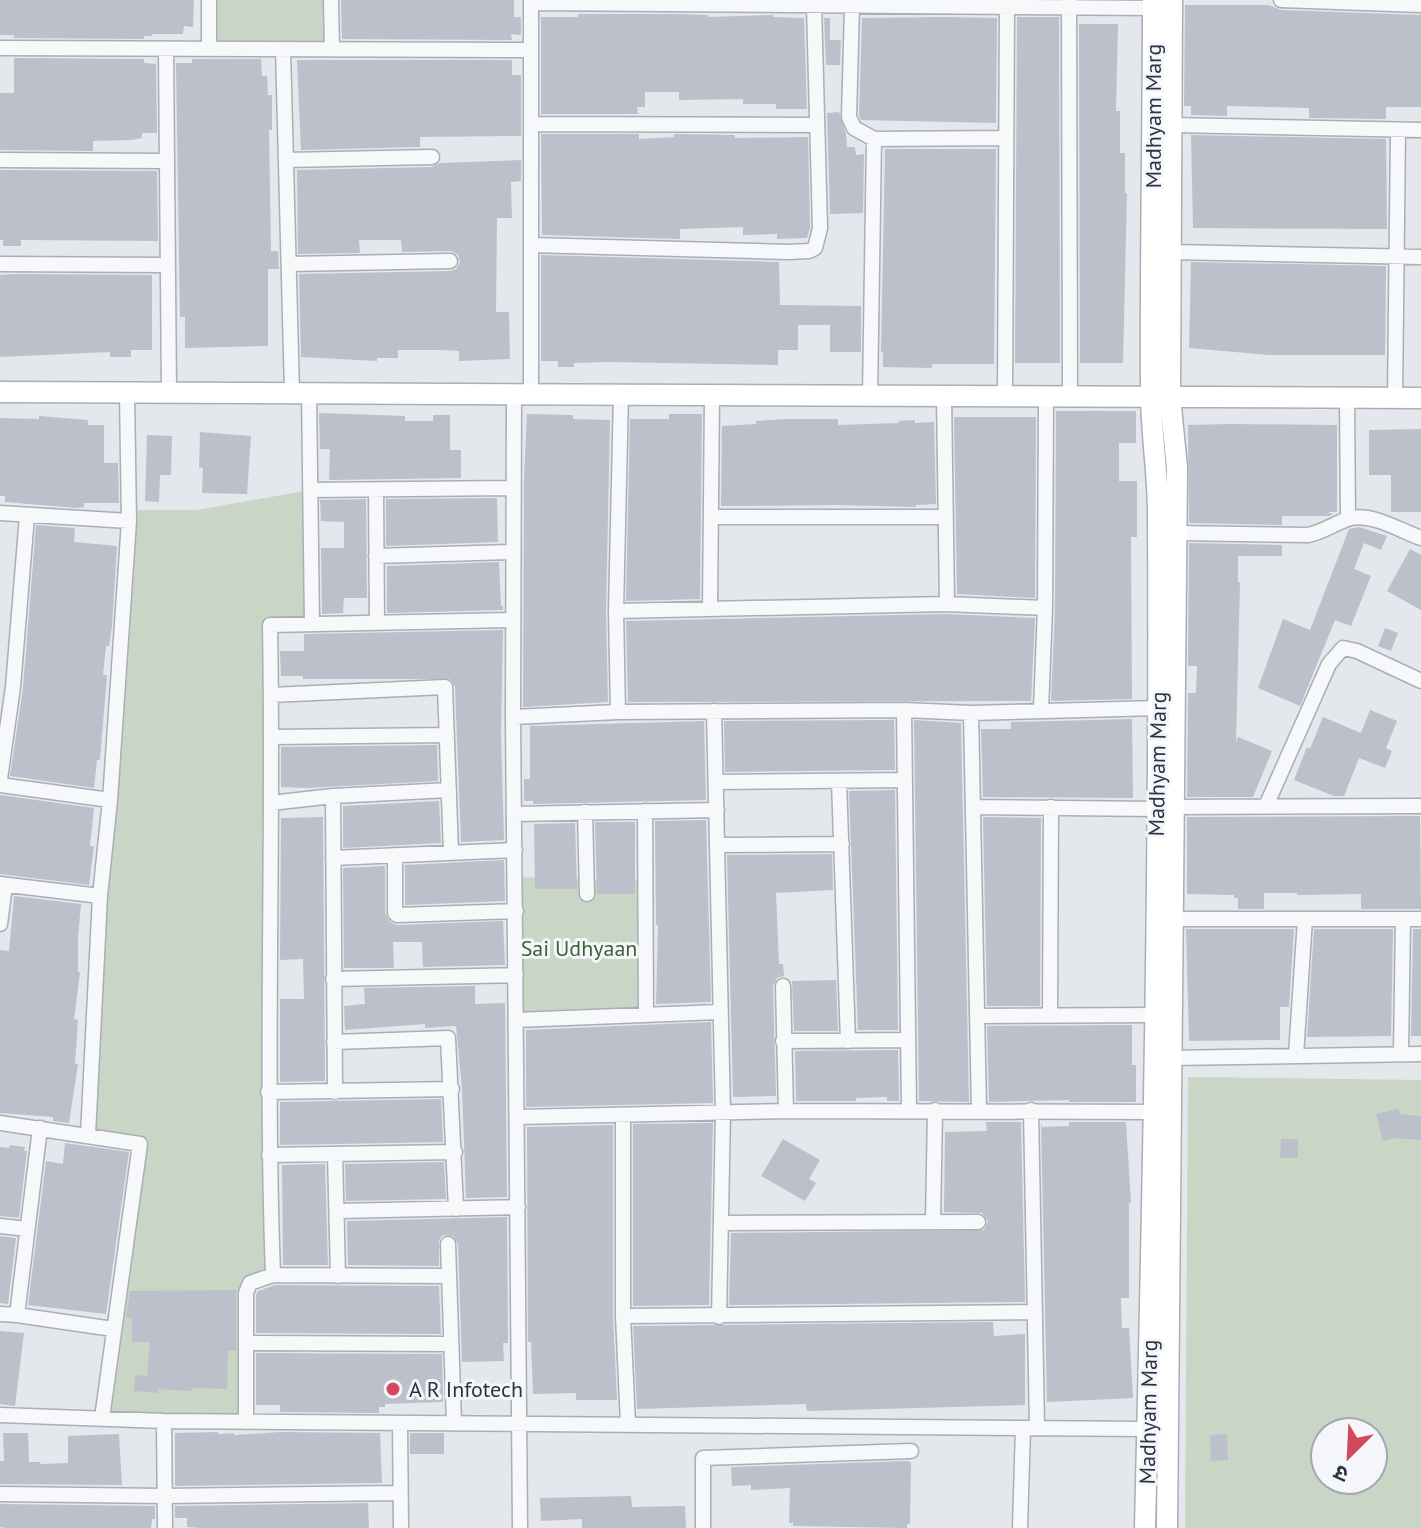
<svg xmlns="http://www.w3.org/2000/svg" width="1421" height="1528" viewBox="0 0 1421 1528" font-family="'PT Sans','Noto Sans Devanagari',sans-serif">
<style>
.green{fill:#c9d6c5;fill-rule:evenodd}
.building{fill:#bbc0ca}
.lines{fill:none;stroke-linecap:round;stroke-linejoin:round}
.street-casing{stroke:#a9aeb7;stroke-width:17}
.secondary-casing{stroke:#a9aeb7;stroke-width:23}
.street{stroke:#f7f8fa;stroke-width:14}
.secondary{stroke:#fff;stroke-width:20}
.poi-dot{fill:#d1495b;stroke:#f4f6f9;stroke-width:3}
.labels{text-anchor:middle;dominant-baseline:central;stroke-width:6;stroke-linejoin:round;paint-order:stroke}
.street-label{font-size:22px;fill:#2b3445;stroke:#f4f6f9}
.park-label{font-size:22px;fill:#3f6138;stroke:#f4f6f9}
.poi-label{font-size:22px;fill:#2b3445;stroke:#f4f6f9;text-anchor:start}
</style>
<rect width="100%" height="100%" fill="#e4e7ec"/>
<path class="green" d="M210 0H331L332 49H209Z
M310 490 312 624 270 625V1275H247L246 1422 108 1419 140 1145 88 1135 129 521 137 520 138 510H197Z
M515 877 643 881 642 1015 516 1020Z
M1188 1077 1421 1080V1528H1185ZM1325 1432H1373V1480H1325Z"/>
<path class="building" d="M0 0H194L193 27 184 26 183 34H152V36H144V39L14 38V35H0Z
M341 0H514V17H521V35L511 34 512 40 342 39Z
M1185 5H1269L1281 10 1421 15V107H1386V119L1309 118V108L1227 106V116L1191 115V106H1184Z
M578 14H676L708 15V17L773 15V17L804 18 807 109H776V104H743V99L679 100V92H645V107H637L638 114H541V17H578Z
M945 17 997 18 996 123 861 120 859 115 862 18Z
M1017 17H1059L1060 363H1015Z
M824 18H830V40H841L840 65H826Z
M1079 24H1118L1116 111H1120V153H1125V193H1127L1123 363H1080Z
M14 58 144 59V63L156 64 157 133H142V138L131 140 93 141V151L0 150V93H14Z
M192 59H261L262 76H267L268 95H272V130H269L271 251H278L279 269H268V346L185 348V317H180L176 63H192Z
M297 60H512V75H521V136L420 137V147L301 150Z
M839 112 846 134 847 147H855L856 155 864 154 863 213 830 214 827 113Z
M541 134H639V139L674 137V134L734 135 735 138 808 137 810 228 807 238 777 239V234L743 235V227L680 229V239L542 235Z
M1191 135 1386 139 1387 229 1193 228Z
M885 149H996L994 364H932V368L883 367V352H881Z
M521 160V181L511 182 512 218H497L496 312H509L510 359 459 361V351L439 350H398V358H377V361L301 357 299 274 450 271 456 269 460 262 458 255 451 251 402 252 401 240H359L360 253 298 254 297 170 432 167 440 163Z
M0 170 157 171 158 241 21 240V246H3V240H0Z
M541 255 779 262 780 305 861 306V352H830V325H798V350H778V365L610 362 574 363V367H558V361H541Z
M1191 262 1386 266 1385 355H1269L1189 348Z
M13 274 152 275V350H131V357H110V352L0 357V275Z
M1056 411H1136V443H1119V481H1137V537H1131L1132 699 1051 701 1055 608Z
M319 413 405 416V421H433V415H450V450H461V478L329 480 330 449H320Z
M527 414 573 415V419L610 420 606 611 608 702 523 707 524 478Z
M669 414H702L700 599 626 601 630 419H669Z
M39 416 88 420V425H104V463H118L119 503H84V507L77 508 5 502V496H0V418L39 419Z
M954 417H1036L1035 598 957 594Z
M787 419H838V425L899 423 898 421 915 420V423L934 422 936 504 916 505V507L838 505 721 506 722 426 756 424V421Z
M1230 424 1337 425V512H1327L1333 514 1329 516H1282V525L1189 523 1188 425Z
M1421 429V512H1391V475H1369V430Z
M200 432 251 436 247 494 202 493 203 468 199 467Z
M147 435 172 436 171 475H160L159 502 145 501Z
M497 498 498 542 386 546V499Z
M366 499 367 598H344L343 613 322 614 321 548H344V522L321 521 320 500Z
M36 525 75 528 74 542 117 546 112 626 109 646H106L103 675H107L100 760H97L94 788 10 776 23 688Z
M1359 527 1387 536 1381 550 1364 543 1354 569 1371 576 1351 626 1335 620 1300 706 1258 688 1283 619 1310 630 1349 529Z
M1189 543 1282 545V556H1238V582H1240L1236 742 1238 737 1272 751 1253 797H1187L1188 693H1196L1197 666H1188Z
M1410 549 1421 555V610L1387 591Z
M499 562 501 606H503V610L387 613V566Z
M947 614 1035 618 1031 701 628 702 626 621Z
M1385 628 1398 633 1391 651 1378 646Z
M503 630 501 734 504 840 461 842 455 687 450 679H303V676H281L280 651H304V634Z
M1370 710 1397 721 1386 748 1392 751 1385 768 1359 758 1344 796H1334L1294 780 1307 747 1310 749 1323 717 1361 733Z
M1132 719 1133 798 983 797 981 729H1011V722Z
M894 720 895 770 725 772 724 721Z
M914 720 961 723 969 1102 919 1101Z
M704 721 706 800 533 804V801H524V779H530V726Z
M437 745 438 781 307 788 281 787V747Z
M895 790 898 1030H858L849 791Z
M0 795 94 808 90 846H94L89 885 0 874Z
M439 801 441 843 343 848V806Z
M1420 816 1421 909H1361V894L1297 895V893H1264V909H1238V898H1234V895L1187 894V817Z
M323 817 325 1081 280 1082V999H304L303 959 280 960 281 818Z
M983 817 1041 818 1040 1006H987Z
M706 820 711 1002 656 1004 658 925H656L655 821Z
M595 822H635V894H597Z
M575 823 577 889H535L534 824Z
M832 854 833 890 776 893 779 964H783L784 976 777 978 773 986 776 1096 733 1097 727 855Z
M504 860 505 901 405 905V865Z
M385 866V913L390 922 397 925 503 921 505 965 423 967 422 942H393L394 968H344L343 868Z
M14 896 81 904 78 937V972H80L74 1019 78 1020 75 1064H78L69 1123 53 1121V1117L0 1113V950L9 951Z
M1186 929H1294L1289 1007H1280V1040L1189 1041Z
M1314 929H1393L1391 1036 1307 1037Z
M1413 929H1421V1036H1411Z
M836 980 838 1031H794L792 981Z
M475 986V1004L505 1003 507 1197 466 1198 462 1088 456 1026 425 1028V1024L345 1030 344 1006 365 1004 364 988Z
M711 1022 713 1103 526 1107V1030Z
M1132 1025V1065H1136V1102H1069V1100L989 1102 987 1026Z
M898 1050 899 1101H887V1097L856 1098V1101H796L795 1051Z
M441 1099 443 1142 280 1145V1102Z
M1398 1109 1400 1114 1421 1116V1140L1395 1138 1383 1141 1376 1114Z
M986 1122H1021L1025 1302 729 1305 731 1233 984 1230 988 1221 982 1213 944 1212 945 1132 987 1131Z
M1041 1122 1042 1127 1069 1126V1122H1126L1131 1203H1129V1298H1121L1122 1328H1129L1133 1398 1047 1402Z
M713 1123 709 1305 633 1306V1124Z
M613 1125V1316L617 1400H576V1393L533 1394 531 1342H528L527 1127Z
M783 1139 820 1160 809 1179 816 1183 805 1201 761 1176Z
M1281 1139H1298V1158H1280Z
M65 1143 129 1152 106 1314 28 1305 46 1161 63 1164Z
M10 1145 25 1147 24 1151H27L19 1218 0 1216V1147L9 1148Z
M444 1162 446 1199 346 1201 345 1164Z
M325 1164 328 1265H283L282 1165Z
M507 1217 508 1343H503L504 1361 462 1362 458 1244 453 1236 443 1235 439 1240V1266L348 1265 347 1221Z
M0 1236 16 1238 8 1304 0 1303Z
M275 1285 439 1286 441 1334 256 1333V1295L258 1291Z
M236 1290V1351H228L227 1389 193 1388 192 1391 158 1389V1393L134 1391 135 1375 147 1376 150 1342H132V1318L126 1317 130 1291Z
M993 1322 994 1336 1025 1334V1405L807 1411 806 1404 637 1409 633 1326Z
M0 1331 24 1333 15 1406 0 1404Z
M256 1353 442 1354 443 1402 385 1404V1407H379V1413L280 1412V1405H256Z
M218 1432V1434L234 1433V1435L280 1432 380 1433 382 1483 175 1486V1433Z
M3 1433H28L29 1462H40V1464L68 1463V1436L119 1434 122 1485 0 1484V1461H4Z
M410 1433H444V1454H410Z
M1227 1434 1228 1460 1211 1461 1210 1435Z
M908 1461 911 1463 910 1524H907V1528L793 1526V1523H789L790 1488 751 1490V1485L732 1486 731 1467Z
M631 1496 632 1507 685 1506 686 1528H582V1519L541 1521 540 1498Z
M368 1503 369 1528H200L187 1527V1518H175V1506Z
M0 1504 155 1506V1519H152L151 1528H6L0 1527Z"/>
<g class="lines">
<defs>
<path id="street" d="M331 0 332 49
M531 0V394
M1069 0 1070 397
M1281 0 1421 5
M531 3 1153 8
M852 6 849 117 854 128 874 139 1006 138
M0 48 531 50
M166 49 169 393
M209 49V0
M283 49 292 393
M531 124 817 125
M1172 125 1421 130
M0 160 166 161
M286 160 432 157
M531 245 788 252 809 251 815 248 820 228 814 5
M1170 252 1421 257
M0 264 167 265
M289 264 450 261
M309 393 312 624
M514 394 513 717 520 1528
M870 396 874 139
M944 396 947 604
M1005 396 1007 1
M1347 398 1348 519
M1395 398 1398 130
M310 490 513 488
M376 490 377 623
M0 513 129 521
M711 517H946
M1176 533 1308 535C1324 532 1336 522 1351 518 1372 513 1401 531 1421 538
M376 556 513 552
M710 608 712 395
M616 611 947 604 1045 608
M271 695 445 687 451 852
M1041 709 1045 608 1046 396
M904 710 909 1110
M714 711 723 1113 719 1317
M618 712 616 611 621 395
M971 713 979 1110
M513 717 618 712 904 710 971 713 1158 708
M271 737 447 735
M0 779 13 687 27 516
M839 781 848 1041
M716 782 905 780
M0 785 110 800
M333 796 449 790
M271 803 333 796 335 1092
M1266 806 1329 664 1343 648 1357 651 1421 681
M973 807 1157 809
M1172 807 1421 806
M645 811 646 1015
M585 812 587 894
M514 814 717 810
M718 845 842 844
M395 855V913L397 915 516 911
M333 858 515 850
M0 884 100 896
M1172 919H1421
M0 924 5 885
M333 979 516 975
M783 986 786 1111
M978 1016 1154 1015
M1050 1016 1051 807
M516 1020 719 1012
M783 1041 907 1040
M334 1042 448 1038 456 1209
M1401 1053 1403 919
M1296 1055 1305 919
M1170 1058 1421 1054
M268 1092 452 1089
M1031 1110 1037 1426
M623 1116V1316L628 1424
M518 1117 786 1111 1156 1112
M0 1123 140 1144 102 1418
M88 1135 100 896 110 800 129 521 127 393
M335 1154 338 1276
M269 1155 455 1152
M338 1211 518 1207
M933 1222 935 1110
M721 1223 978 1222
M0 1226 27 1229
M448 1244 454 1423
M273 1275 449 1276
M0 1314 17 1315 40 1128
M17 1315 113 1329
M623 1316 1035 1312
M247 1343 450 1344
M0 1415 164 1421 1148 1429
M164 1421 165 1528
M246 1422V1293L250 1283 273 1275C265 1059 274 842 270 625L513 620
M400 1423 401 1528
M0 1494 164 1496 400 1493
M703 1528V1458L911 1451
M1020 1528 1023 1428"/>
<path id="secondary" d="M0 392 1421 398
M1145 1528C1153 1190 1160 852 1158 514 1158 473 1151 433 1151 392 1150 261 1153 131 1153 0
M1167 1528 1177 468 1170 397 1172 0"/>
</defs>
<use href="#street" class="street-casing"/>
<use href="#secondary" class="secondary-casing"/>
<use href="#street" class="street"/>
<use href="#secondary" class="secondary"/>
</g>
<circle class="poi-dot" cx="393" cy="1389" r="8"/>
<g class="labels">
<g class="street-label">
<text transform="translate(1153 116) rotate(-90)">Madhyam Marg</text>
<text transform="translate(1157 764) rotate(-89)">Madhyam Marg</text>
<text transform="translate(1148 1412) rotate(-89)">Madhyam Marg</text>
</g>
<g class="park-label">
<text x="579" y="948">Sai Udhyaan</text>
</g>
<g class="poi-label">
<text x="409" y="1389">A R Infotech</text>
</g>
</g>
<g transform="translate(1349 1456) rotate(204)"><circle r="38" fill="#f4f6f9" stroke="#a4a8b1" stroke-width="2"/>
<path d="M0-6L14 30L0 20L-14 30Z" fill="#d1495b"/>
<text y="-12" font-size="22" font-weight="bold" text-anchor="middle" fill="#2b3445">उ</text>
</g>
</svg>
